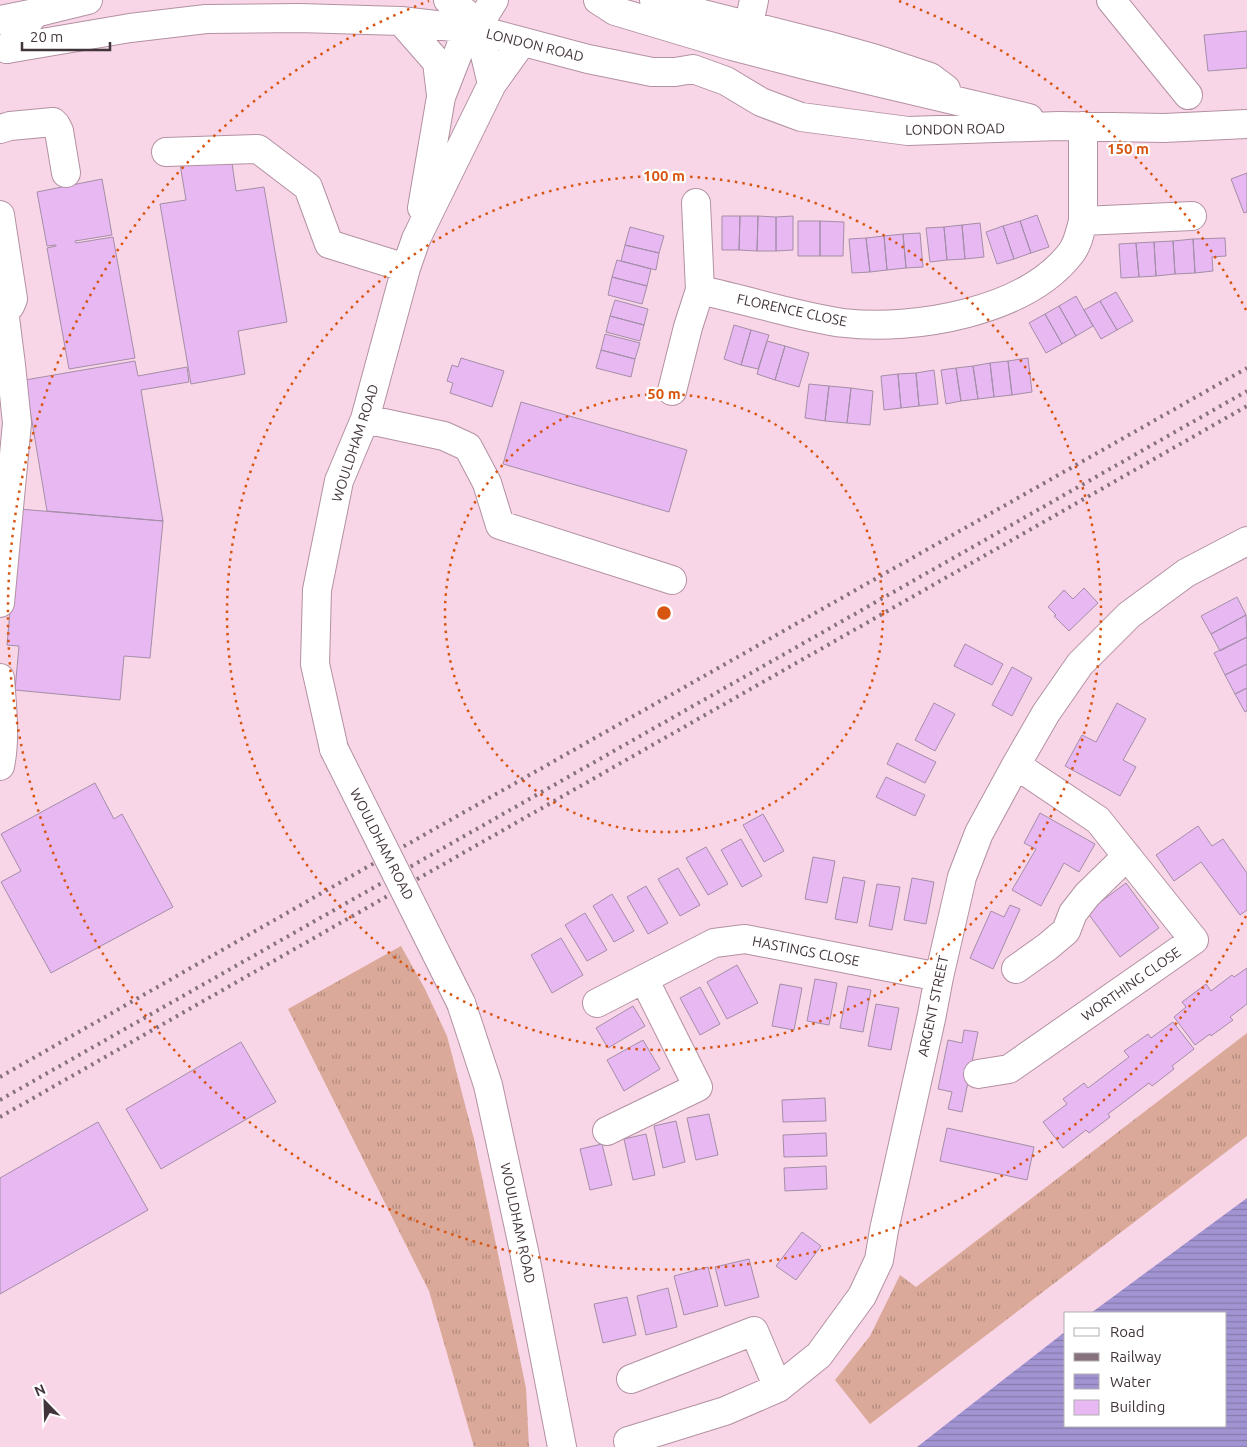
<svg xmlns="http://www.w3.org/2000/svg" width="1247" height="1447" viewBox="0 0 1247 1447" font-family="Ubuntu,sans-serif">
<style>
.grass{fill:url(#grass-tufts)}
.water{fill:url(#water-rules)}
.building{fill:#e7b8f1;stroke:#a48ea8}
.lines{fill:none;stroke-linecap:round;stroke-linejoin:round}
.minor-casing{stroke:#b291a2;stroke-width:30}
.major-casing{stroke:#b291a2;stroke-width:30}
.minor{stroke:#fff;stroke-width:28}
.major{stroke:#fff;stroke-width:28}
.rail{stroke:#87717c;stroke-width:4;stroke-dasharray:2.5 5;stroke-linecap:butt}
.minor-bridge-casing{stroke:#b291a2;stroke-width:30;stroke-linecap:butt}
.minor-bridge{stroke:#fff;stroke-width:28}
.ring{fill:none;stroke:#d75511;stroke-width:2.5;stroke-dasharray:2.5 5}
.labels{text-anchor:middle;dominant-baseline:central;stroke-width:4.5;stroke-linejoin:round;paint-order:stroke}
.street-label{font-size:14px;fill:#42343b;stroke:#fff}
.centre{fill:#d75511;stroke:#fff;stroke-width:2.5}
.ring-label{font-size:15px;text-anchor:middle;font-weight:bold;fill:#d75511;stroke:#fff;stroke-width:4.5;stroke-linejoin:round;paint-order:stroke}
</style>
<defs>
<pattern id="grass-tufts" width="24" height="20" patternUnits="userSpaceOnUse" patternTransform="scale(1.25)"><rect width="24" height="20" fill="#daa999"/><path d="M3 7l-1-3M5 7V3M7 7l1-3M15 17l-1-3M17 17v-4M19 17l1-3" fill="none" stroke="#b28a7e"/></pattern>
<pattern id="water-rules" width="6" height="5" patternUnits="userSpaceOnUse" patternTransform="scale(1.25)"><rect width="6" height="5" fill="#a294d3"/><path d="M0 2.5h6" fill="none" stroke="#867aac"/></pattern>
</defs>
<rect width="100%" height="100%" fill="#f9d6e7"/>
<path class="grass" d="M401 946 425 989 447 1036 474 1139 526 1388 529 1447H474L429 1291 288 1009Z
M1247 1033V1136L870 1424 835 1380 870 1336 900 1275 916 1287Z"/>
<path class="water" d="M1247 1198V1447H917L1066 1331V1426H1226V1313H1091Z"/>
<path class="building" d="M1247 31V68L1208 71 1204 35Z
M231 156 236 191 264 187 287 322 238 331 245 374 191 384 160 204 186 200 180 164Z
M1247 173V212L1244 213 1231 179Z
M102 179 112 235 75 241 76 243 113 237 135 358 69 369 47 248 56 246V245L47 246 37 192Z
M1037 215 1049 247 1031 253 1020 221Z
M722 216H740L739 250H722Z
M740 216H758L757 251 739 250Z
M758 216 776 217V251H757Z
M793 216V250L776 251V217Z
M798 221H820V256H798Z
M820 221 844 222 843 256H820Z
M1020 221 1031 253 1014 259 1003 226Z
M980 223 984 257 965 259 962 225Z
M962 225 965 259 947 260 944 227Z
M1003 226 1014 259 997 264 986 232Z
M630 227 664 236 659 253 625 245Z
M944 227 947 260 930 262 926 228Z
M920 233 923 267 906 268 903 234Z
M903 234 906 268 887 270 884 236Z
M884 236 887 270 870 272 866 238Z
M866 238 870 272 852 273 849 239Z
M1225 238 1226 256 1212 257 1213 271 1195 273 1193 239Z
M1193 239 1195 273 1175 274 1173 241Z
M1173 241 1175 274 1156 276 1154 242Z
M1154 242 1156 276 1139 277 1136 243Z
M1136 243 1139 277 1121 278 1119 244Z
M625 245 659 253 656 270 621 261Z
M617 260 651 269 647 286 612 277Z
M612 277 647 286 642 304 608 295Z
M1116 292 1133 321 1117 330 1100 301Z
M1076 296 1093 326 1076 336 1059 306Z
M615 300 648 309 644 325 610 316Z
M1100 301 1117 330 1101 339 1084 310Z
M1059 306 1076 336 1062 344 1045 314Z
M1045 314 1062 344 1046 353 1029 323Z
M610 316 644 325 640 341 606 332Z
M734 325 751 330 741 365 724 359Z
M751 330 769 335 758 369 741 365Z
M605 334 640 343 635 359 601 350Z
M767 341 785 346 775 380 757 374Z
M785 346 809 353 799 387 775 380Z
M601 350 635 359 631 377 596 368Z
M461 358 504 371 492 407 450 393 453 383 447 381 452 365 458 367Z
M1028 358 1032 392 1012 395 1008 361Z
M135 361 138 376 187 367 189 382 141 390 163 521 47 511 25 380Z
M1008 361 1012 395 994 397 990 363Z
M990 363 994 397 978 399 973 366Z
M973 366 978 399 961 401 956 368Z
M956 368 961 401 946 404 941 370Z
M934 370 938 404 919 406 916 373Z
M916 373 919 406 901 408 898 374Z
M898 374 901 408 884 410 881 376Z
M809 384 829 386 825 421 805 418Z
M829 386 851 388 847 423 825 421Z
M851 388 873 391 870 425 847 423Z
M521 402 687 450 669 512 503 464Z
M19 509 163 521 150 658 124 656 120 700 15 690 19 646 7 645Z
M1084 588 1098 603 1069 631 1054 616 1056 615 1048 607 1064 590 1073 599Z
M1237 597 1246 615 1211 634 1201 616Z
M1246 615 1247 637 1220 651 1211 634Z
M1247 637V664L1225 675 1214 653Z
M965 644 1003 664 992 685 954 666Z
M1247 664V688L1235 694 1225 675Z
M1012 667 1032 678 1012 716 992 705Z
M1247 688V711L1245 712 1235 694Z
M934 703 955 714 935 751 915 740Z
M1117 703 1146 719 1123 760 1136 767 1120 796 1065 766 1082 735 1096 742Z
M897 743 936 762 925 783 887 764Z
M886 777 925 795 915 816 876 797Z
M95 783 114 819 122 814 173 907 51 973 1 882 21 871 1 834Z
M1040 813 1095 844 1079 872 1064 863 1041 906 1012 890 1036 849 1024 843Z
M763 814 784 851 764 862 743 825Z
M1198 826 1212 846 1223 839 1247 873V910L1240 915 1201 862 1174 881 1156 855Z
M741 839 762 876 742 887 721 850Z
M706 847 728 884 708 895 686 858Z
M813 857 835 861 827 903 805 899Z
M678 868 700 905 680 916 658 879Z
M843 877 865 881 857 923 835 919Z
M912 878 934 882 926 924 904 920Z
M1126 883 1159 928 1120 957 1087 912Z
M877 884 900 887 892 930 869 926Z
M646 886 668 923 648 934 627 897Z
M612 894 634 931 614 942 593 906Z
M1010 905 1020 909 993 969 970 958 991 911 1004 917Z
M585 913 607 950 587 961 565 925Z
M561 938 583 975 552 993 531 955Z
M737 965 758 1003 727 1019 707 982Z
M1247 968V1004L1230 1017 1233 1020 1211 1036 1210 1034 1195 1045 1174 1017 1186 1007 1182 1002 1206 984 1211 991 1232 975 1234 977Z
M815 979 837 983 829 1025 807 1021Z
M780 984 802 988 794 1030 772 1026Z
M848 986 871 990 863 1032 840 1028Z
M700 987 720 1024 700 1035 680 998Z
M876 1004 899 1008 891 1050 868 1046Z
M633 1006 645 1026 608 1048 596 1028Z
M1173 1022 1194 1049 1172 1066 1174 1069 1152 1086 1149 1083 1108 1114 1110 1117 1089 1133 1086 1130 1063 1148 1043 1122 1067 1104 1063 1099 1084 1083 1088 1088 1129 1057 1124 1051 1148 1034 1151 1038Z
M964 1030 978 1032 962 1112 948 1109 952 1092 938 1089 948 1040 962 1043Z
M643 1040 660 1069 624 1091 607 1060Z
M241 1042 276 1102 161 1169 126 1109Z
M825 1098 826 1121 783 1122 782 1100Z
M709 1114 718 1155 696 1160 687 1118Z
M676 1121 685 1162 663 1168 654 1126Z
M98 1122 148 1210 0 1294V1178Z
M947 1128 1034 1147 1027 1180 940 1161Z
M826 1133 827 1156 784 1157 783 1135Z
M646 1134 655 1175 633 1180 624 1139Z
M602 1144 612 1185 590 1190 580 1149Z
M826 1166 827 1189 785 1191 784 1168Z
M802 1232 821 1246 796 1280 776 1266Z
M749 1259 759 1297 725 1306 715 1267Z
M708 1267 718 1306 684 1315 674 1276Z
M668 1288 677 1327 646 1335 637 1296Z
M627 1297 636 1335 603 1343 594 1304Z"/>
<g class="lines">
<defs>
<path id="minor" d="M448 0 467 14 479 30 492 84
M598 0 615 11 732 46 809 66 1029 118
M654 0 671 4 687 10 826 45 876 59 930 77 946 89
M1111 0 1188 95
M35 13 88 0
M401 21 437 62 441 95
M736 39 751 14 754 0
M7 49 130 28 206 19 299 18 401 21 479 30 588 59 652 72H675L693 69 726 81 761 102 801 117 908 131 1059 126 1164 128 1247 124
M0 129 10 126 53 122 56 125 59 131 66 173
M166 152 258 149 308 187 329 244 406 268
M422 208 441 97 462 43 479 30 486 13 494 0
M0 215 13 299 10 306 4 310H0
M1083 221 1192 216
M700 290C727 296 754 303 781 310 802 315 822 320 844 323 914 331 1026 312 1071 253 1078 244 1080 232 1083 221V126
M672 391 688 327 700 290 696 203
M365 419 444 436 468 447 487 483 500 525 672 580
M0 603 17 423 11 365 4 310
M0 678C2 708 6 737 0 766
M334 749 315 664 317 590 339 481 365 419 406 268 416 239 492 84 522 42
M1016 969 1047 947 1066 931 1073 913 1087 895 1127 856
M461 1003 488 1085 524 1251 562 1447
M597 1003 714 943 745 939 939 977
M978 1074 1009 1069 1194 940 1098 820 1016 765
M607 1131 698 1087 644 979
M631 1379 754 1331 778 1388
M628 1441 725 1411 778 1388 819 1355 862 1296 879 1260 884 1230 931 1019 939 977 962 877 979 833 1016 765 1046 713 1080 664 1129 615 1186 573 1247 541"/>
<path id="major" d="M0 20 35 13
M7 49 35 13"/>
</defs>
<use href="#minor" class="minor-casing"/>
<use href="#major" class="major-casing"/>
<use href="#minor" class="minor"/>
<use href="#major" class="major"/>
<path class="rail" d="M0 1077 348 878 1247 368
M0 1100 1247 391
M0 1117 1247 406"/>
<defs>
<path id="minor-bridge" d="M334 749 461 1003"/>
</defs>
<use href="#minor-bridge" class="minor-bridge-casing"/>
<use href="#minor-bridge" class="minor-bridge"/>
</g>
<g class="ring">
<circle cx="664" cy="613" r="219"/>
<circle cx="664" cy="613" r="437"/>
<path d="M1246 916A656 656 0 1 1 429 1M899 1A656 656 0 0 1 1246 310"/>
</g>
<g class="labels">
<g class="street-label">
<text transform="translate(535 45) rotate(14)">LONDON ROAD</text>
<text transform="translate(955 129) rotate(-1)">LONDON ROAD</text>
<text transform="translate(792 310) rotate(12)">FLORENCE CLOSE</text>
<text transform="translate(355 443) rotate(-72)">WOULDHAM ROAD</text>
<text transform="translate(382 844) rotate(63)">WOULDHAM ROAD</text>
<text transform="translate(806 951) rotate(11)">HASTINGS CLOSE</text>
<text transform="translate(1131 984) rotate(-35)">WORTHING CLOSE</text>
<text transform="translate(933 1006) rotate(-78)">ARGENT STREET</text>
<text transform="translate(518 1223) rotate(78)">WOULDHAM ROAD</text>
</g>
</g>
<circle cx="664" cy="613" r="8" class="centre"/>
<g class="ring-label">
<text x="1128" y="154">150 m</text>
<text x="664" y="181">100 m</text>
<text x="664" y="399">50 m</text>
</g>
<rect x="1064" y="1312" width="162" height="115" fill="#ffffff" stroke="#b3aeb1"/>
<rect x="1074" y="1328" width="25" height="8" fill="#ffffff" stroke="#b3aeb1"/>
<text x="1110" y="1337" font-size="15" fill="#42343b">Road</text>
<rect x="1074" y="1353" width="25" height="8" fill="#87717c" stroke="#b3aeb1"/>
<text x="1110" y="1362" font-size="15" fill="#42343b">Railway</text>
<rect x="1074" y="1374" width="25" height="15" fill="url(#water-rules)" stroke="#b3aeb1"/>
<text x="1110" y="1387" font-size="15" fill="#42343b">Water</text>
<rect x="1074" y="1400" width="25" height="15" fill="#e7b8f1" stroke="#b3aeb1"/>
<text x="1110" y="1412" font-size="15" fill="#42343b">Building</text>
<g transform="translate(45 1402) rotate(337)" stroke="#ffffff" stroke-width="4" paint-order="stroke">
<path d="M0-4L9 19L0 12L-9 19Z" fill="#42343b"/>
<text y="-8" font-size="14" font-weight="bold" text-anchor="middle" fill="#42343b">N</text>
</g>
<path d="M22 42v8h88v-8" fill="none" stroke="#42343b" stroke-width="2.5"/>
<text x="30" y="42" font-size="15" fill="#42343b" stroke="#ffffff" stroke-width="4" paint-order="stroke">20 m</text>
</svg>
